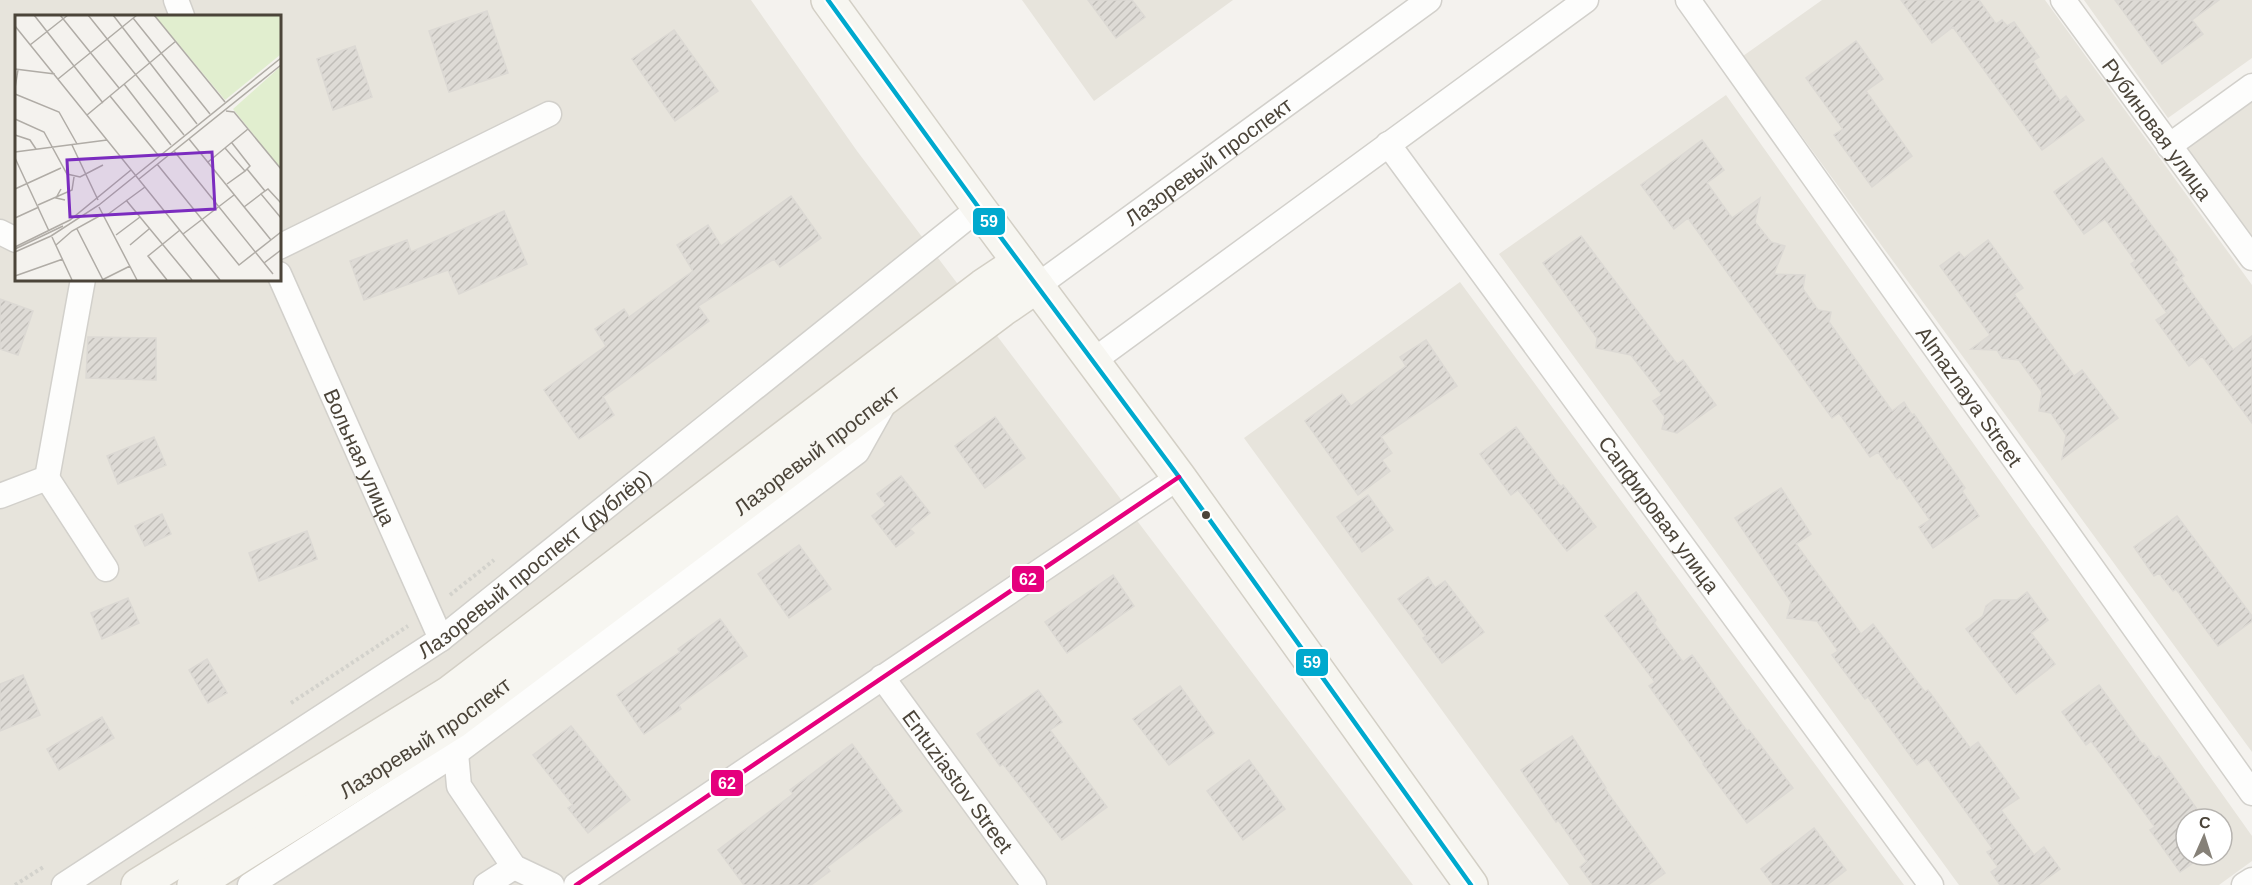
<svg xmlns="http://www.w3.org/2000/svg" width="2252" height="885" viewBox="0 0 2252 885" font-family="Helvetica,sans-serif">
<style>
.residential{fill:#e7e4dc;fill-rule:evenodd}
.building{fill:url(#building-hatch);stroke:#dcd9d4;stroke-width:1.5}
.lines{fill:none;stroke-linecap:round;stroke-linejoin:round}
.street-casing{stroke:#d2d0cb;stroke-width:27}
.secondary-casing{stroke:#d3cfc5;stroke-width:36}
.path{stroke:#d3d2cc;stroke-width:4;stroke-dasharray:3 3;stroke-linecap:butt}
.street{stroke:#fdfdfc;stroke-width:24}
.secondary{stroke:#f7f6f1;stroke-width:33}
.bus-1-casing{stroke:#fff;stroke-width:9}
.bus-2-casing{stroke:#fff;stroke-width:9}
.bus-1{stroke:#00a9ce;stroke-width:4.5}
.bus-2{stroke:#e5007d;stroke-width:4.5}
.bus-dot{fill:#4b4439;stroke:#fff;stroke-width:2}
.labels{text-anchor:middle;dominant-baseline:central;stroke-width:4.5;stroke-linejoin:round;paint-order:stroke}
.street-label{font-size:21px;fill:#4b4439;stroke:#fff}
.inset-road{fill:none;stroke:#b0aca6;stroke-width:1.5}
.view{fill:#7b2cbf;fill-opacity:0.15;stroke:#7b2cbf;stroke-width:3}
.inset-edge{fill:none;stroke:#4b4439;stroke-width:3}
.line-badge{stroke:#fff;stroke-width:2}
.badge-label{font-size:16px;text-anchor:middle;font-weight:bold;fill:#fff}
</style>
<defs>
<pattern id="building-hatch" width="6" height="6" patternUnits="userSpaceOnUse" patternTransform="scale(1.5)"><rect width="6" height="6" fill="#dedbd6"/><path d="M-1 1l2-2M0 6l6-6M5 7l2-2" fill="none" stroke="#c0bdb8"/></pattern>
</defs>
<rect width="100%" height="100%" fill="#f4f2ee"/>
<path class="residential" d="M0 0H751L857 151 1413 885H0ZM16 16H279V279H16Z
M1022 0H1233L1094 101Z
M1822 0H2045L2252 285V752L1743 56Z
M2084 0H2252V58L2168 118Z
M1726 95 2252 836V861L2219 885H1959L1499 254ZM2186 819H2222V855H2186Z
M2252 99V241L2185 148Z
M1460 282 1904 885H1569L1244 438Z"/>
<path class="building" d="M1088 0H1132L1145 17 1116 38Z
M1901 0H1979L1996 24 2002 20 2007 26 2014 22 2039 57 2033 61 2060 101 2066 96 2084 120 2042 150 1953 27 1932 43Z
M2115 0H2219L2192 20 2203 34 2162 64Z
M487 11 508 73 449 92 429 31Z
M674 30 718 91 675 121 632 59Z
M1856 41 1883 79 1866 91 1912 156 1872 187 1834 135 1843 129 1806 78Z
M355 46 372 97 333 110 317 59Z
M1702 140 1724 170 1707 183 1732 218 1760 198 1755 222 1771 242 1785 246 1774 274 1805 275 1803 289 1818 310 1831 312 1829 322 1892 411 1904 402 1912 415 1914 414 1965 488 1962 491 1979 516 1933 548 1919 527 1930 520 1900 477 1897 479 1878 452 1870 457 1839 413 1832 418 1688 218 1674 229 1641 185Z
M2102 158 2177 260 2174 262 2184 276 2181 278 2233 350 2252 336V423L2202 356 2189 366 2156 320 2167 313 2131 264 2135 261 2105 219 2084 234 2054 192Z
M791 196 821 238 780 267 774 259 698 306 709 321 603 397 614 415 579 439 544 390 606 346 595 329 624 309 629 317 693 271 677 245 708 225 721 246Z
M504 211 527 264 459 294 448 270 364 300 350 261 407 240 411 252Z
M1581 236 1677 364 1683 360 1716 405 1677 433 1662 429 1665 417 1653 401 1662 395 1631 355 1596 348 1597 338 1543 263Z
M1988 240 2023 288 2014 294 2074 376 2082 370 2118 418 2062 459 2066 435 2051 413 2039 411 2042 392 2019 360 2002 358 1997 350 1971 349 1990 335 1940 266 1959 252 1964 258Z
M0 299 33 311 18 355 0 349Z
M88 337 156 338V380L86 378Z
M1426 340 1457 386 1381 437 1392 453 1382 460 1390 471 1358 495 1305 421 1342 394 1351 406 1406 366 1400 357Z
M995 417 1025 458 985 488 955 446Z
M1516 427 1561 487 1563 485 1596 527 1567 551 1518 490 1511 495 1480 454Z
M154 437 166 465 118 484 107 456Z
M901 476 930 513 910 529 914 533 896 547 872 516 886 505 877 494Z
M1781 488 1811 534 1796 544 1861 634 1873 624 1925 692 1928 690 1970 748 1978 742 2019 798 2001 810 2034 855 2044 847 2060 869 2038 885H2000L1991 872 1998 867 1987 852 1993 849 1927 758 1917 765 1868 697 1865 699 1832 655 1838 651 1817 621 1787 618 1791 602 1735 518Z
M1368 495 1393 530 1362 552 1337 517Z
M162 514 171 534 145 546 135 526Z
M2177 516 2252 616V621L2218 646 2176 589 2173 591 2159 573 2154 576 2134 547Z
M307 531 317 559 259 581 249 553Z
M799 545 831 589 789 618 758 574Z
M1113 575 1134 606 1067 653 1045 622Z
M1428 577 1435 588 1445 581 1484 632 1442 663 1423 638 1426 636 1398 599Z
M1636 592 1656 620 1654 623 1683 662 1692 655 1747 731 1749 730 1793 788 1747 823 1703 764 1704 763 1649 686 1655 682 1605 616Z
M2027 592 2048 620 2031 633 2055 664 2016 694 1966 629 1983 616 1986 606 1994 600H2017Z
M128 598 139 623 102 639 91 613Z
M720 619 747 656 679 705 681 709 644 734 617 695 680 652 678 649Z
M207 659 227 693 208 703 189 670Z
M23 675 40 715 0 731V684Z
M2099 685 2142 744 2144 743 2155 759 2159 756 2204 819H2186V855H2204L2180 872 2150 830 2155 827 2091 741 2086 745 2062 712Z
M1180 686 1214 733 1169 765 1133 719Z
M1038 690 1062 722 1050 730 1107 807 1062 840 1003 764 1000 766 977 734Z
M102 717 114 738 59 770 47 749Z
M571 726 630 800 588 833 568 808 573 805 533 755Z
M1572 736 1606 788 1605 789 1665 873 1648 885H1593L1580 867 1587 861 1558 820 1556 822 1521 770Z
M852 744 902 811 827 867 830 871 811 885H744L718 850 793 794 790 790Z
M1249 760 1285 809 1243 840 1207 791Z
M1814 828 1846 870 1827 885H1773L1761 869Z"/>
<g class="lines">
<defs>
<g id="street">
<path d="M176 0 182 16"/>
<path id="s1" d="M1688 0 2252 793"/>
<path id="s2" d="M2063 0 2252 258"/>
<path id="s3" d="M1388 144 1931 885"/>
<path d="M2169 146 2252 86"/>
<path d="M0 232 16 240"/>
<path d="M279 247 549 114"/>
<path id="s4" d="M279 274 441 639"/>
<path id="s5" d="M1037 286 1429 0"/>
<path d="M1093 361 1586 0"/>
<path d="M47 478 106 569"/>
<path d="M0 496 47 478 83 279"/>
<path id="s6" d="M882 677 1034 885"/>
<path d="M456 753 459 786 514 867 552 885"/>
<path id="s7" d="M64 885 441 639 979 208"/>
<path d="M250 885 456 753 857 452 885 402"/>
<path d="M486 885 514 867"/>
<path d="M576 885 1179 477"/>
<path d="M2244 885 2252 880"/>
</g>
<g id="secondary">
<path d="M828 0 979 208 1179 477 1471 885"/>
<path d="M138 885 449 693 983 286 1019 262"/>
<path id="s8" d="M194 885 454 722 1002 310 1037 286"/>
</g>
</defs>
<use href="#street" class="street-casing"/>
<use href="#secondary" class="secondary-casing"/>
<path class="path" d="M450 595 494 560
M291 703 408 626
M15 885 45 866"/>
<use href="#street" class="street"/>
<use href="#secondary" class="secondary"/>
<defs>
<path id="bus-1" d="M828 0 979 208 1179 477 1471 885"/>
<path id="bus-2" d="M576 885 1179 477"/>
</defs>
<use href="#bus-1" class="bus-1-casing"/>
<use href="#bus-2" class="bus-2-casing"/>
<use href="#bus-1" class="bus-1"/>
<use href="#bus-2" class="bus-2"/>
</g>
<circle class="bus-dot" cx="1206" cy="515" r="5"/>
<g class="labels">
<g class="street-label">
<text stroke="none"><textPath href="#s2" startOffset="160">Рубиновая улица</textPath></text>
<text stroke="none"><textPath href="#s5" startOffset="212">Лазоревый проспект</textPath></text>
<text stroke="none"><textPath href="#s1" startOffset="486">Almaznaya Street</textPath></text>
<text stroke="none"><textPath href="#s8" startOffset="760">Лазоревый проспект</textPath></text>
<text stroke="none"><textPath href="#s4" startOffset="200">Вольная улица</textPath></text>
<text stroke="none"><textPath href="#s3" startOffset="459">Сапфировая улица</textPath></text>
<text stroke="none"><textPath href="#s7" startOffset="570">Лазоревый проспект (дублёр)</textPath></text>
<text stroke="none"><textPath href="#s8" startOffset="274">Лазоревый проспект</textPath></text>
<text stroke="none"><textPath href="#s6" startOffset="129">Entuziastov Street</textPath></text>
</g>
</g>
<g transform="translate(15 15)">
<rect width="266" height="266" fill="#f4f2ee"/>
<path d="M139 0H265V40L210 85ZM265 52V153L218 94Z" fill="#e1eecf"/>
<path class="inset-road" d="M19 0 88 88M45 0 104 73M73 0 169 120M98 0 182 109M139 0 210 87M118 3 195 99M0 11 205 265M15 30 53 0M0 54 40 59M43 64 122 0M109 69 156 130M0 73 3 55M0 79 44 97 62 129M95 81 143 140M211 96 219 97 266 154M72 100 161 26M0 104 29 117 52 159 65 162 88 150M0 120 15 125 21 134M174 124 256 225M217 128 235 151 230 156M57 130 83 185M210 133 230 156 212 169M159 136 258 259M0 137 92 125M0 143 34 216M193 147 233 114M142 149 224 250 266 217M232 154 250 176M124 164 266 50M0 174 46 153M46 174 41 183 50 185M111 185 177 265M266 188 253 174 246 179 266 203M23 190 57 175 59 162M84 192 122 265M229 192 246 179M92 200 130 172M0 203 24 192M62 214 88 265M168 219 219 180M101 220 125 202M37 222 57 265M41 230 57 216 88 199M115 230 134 214M0 232 55 205 116 155M0 234 48 211M0 237 36 221 84 190 266 43M249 248 266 235M0 261 48 244M87 265 115 251M152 265 133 241 165 215"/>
<path class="view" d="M197 137 200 194 55 202 52 145Z"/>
<rect width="266" height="266" class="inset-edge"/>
</g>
<g class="line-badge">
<rect x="972" y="207" width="34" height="29" rx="6" fill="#00a9ce"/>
<rect x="1011" y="565" width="34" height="28" rx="6" fill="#e5007d"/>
<rect x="1295" y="648" width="34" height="29" rx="6" fill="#00a9ce"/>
<rect x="710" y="769" width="34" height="28" rx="6" fill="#e5007d"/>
</g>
<g class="badge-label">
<text x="989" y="227">59</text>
<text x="1028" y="585">62</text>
<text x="1312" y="668">59</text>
<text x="727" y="789">62</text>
</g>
<g transform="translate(2204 837) rotate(3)"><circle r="28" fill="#ffffff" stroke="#b7b4b0" stroke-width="1.5"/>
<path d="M0-4.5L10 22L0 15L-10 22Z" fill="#868178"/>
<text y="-9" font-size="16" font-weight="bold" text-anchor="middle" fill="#4b4439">С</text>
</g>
</svg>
